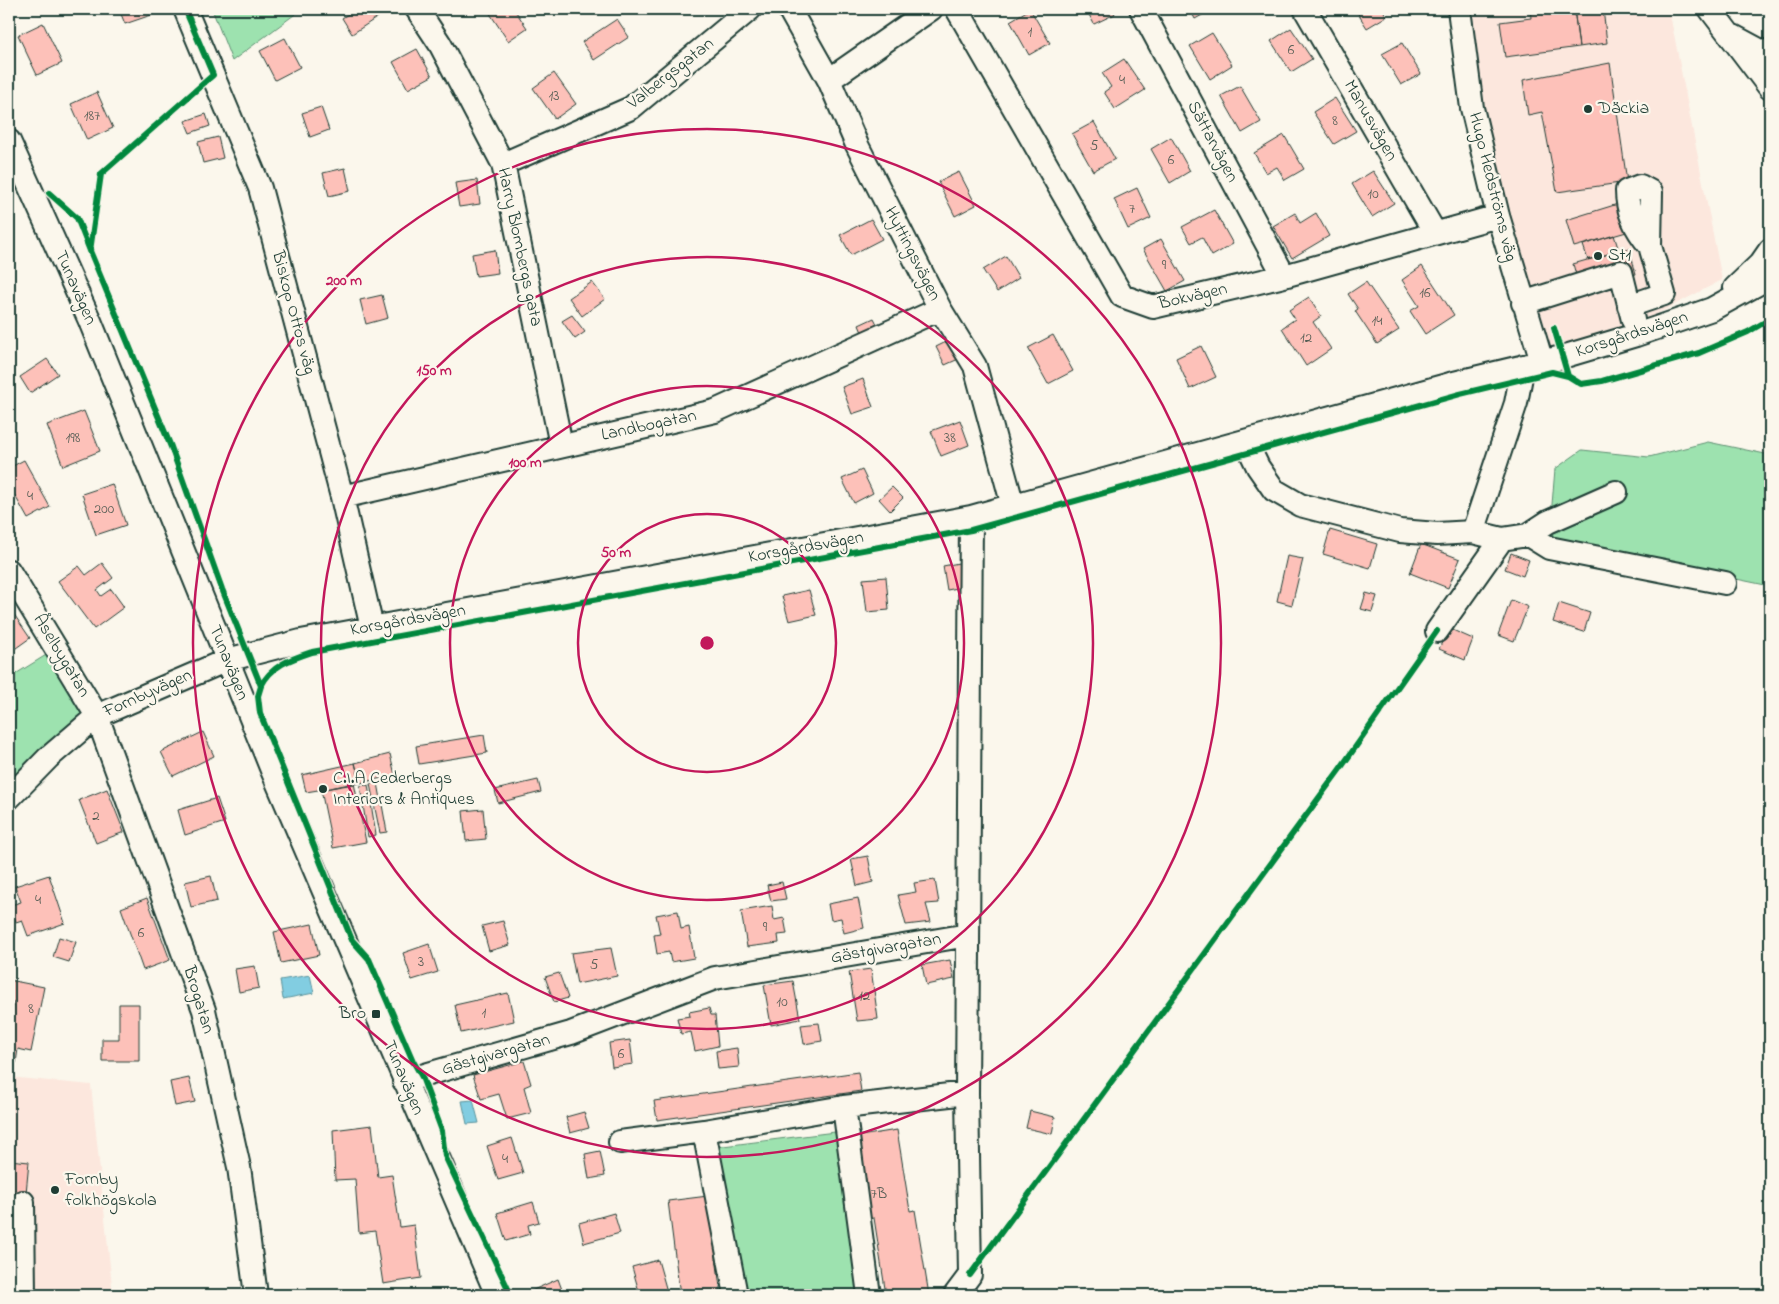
<svg xmlns="http://www.w3.org/2000/svg" width="1779" height="1304" viewBox="0 0 1779 1304" font-family="'Indie Flower',sans-serif">
<style>
.built{fill:#fce7dd}
.green{fill:#9de2af;stroke:#5e9072}
.water{fill:#82cde1;stroke:#5a939c}
.building{fill:#fdc1b9;stroke:#1f3d34}
.lines{fill:none;stroke-linecap:round;stroke-linejoin:round}
.minor-casing{stroke:#1f3d34;stroke-width:26}
.minor{stroke:#fbf7ec;stroke-width:22}
.cycleway-casing{stroke:#fbf7ec;stroke-width:9}
.cycleway{stroke:#00873e;stroke-width:6}
.ring{fill:none;stroke:#c2185b;stroke-width:2.5}
.poi-dot{fill:#1f3d34;stroke:#fbf7ec;stroke-width:2}
.labels{text-anchor:middle;dominant-baseline:central;stroke-width:4.5;stroke-linejoin:round;paint-order:stroke}
.number-label{font-size:15px;fill:#565e55}
.street-label{font-size:18px;fill:#1f3d34;stroke:#fbf7ec}
.poi-label{font-size:18px;fill:#1f3d34;stroke:#fbf7ec;text-anchor:start}
.centre{fill:#c2185b;stroke:#fbf7ec;stroke-width:2.5}
.ring-label{font-size:15px;text-anchor:middle;font-weight:bold;fill:#c2185b;stroke:#fbf7ec;stroke-width:4.5;stroke-linejoin:round;paint-order:stroke}
</style>
<rect width="100%" height="100%" fill="#fbf7ec"/>
<filter id="ink" filterUnits="userSpaceOnUse"><feTurbulence type="fractalNoise" baseFrequency=".02" numOctaves="2"/><feDisplacementMap in="SourceGraphic" scale="10" xChannelSelector="R" yChannelSelector="G"/><feConvolveMatrix kernelMatrix="1 2 1 2 8 2 1 2 1" color-interpolation-filters="sRGB"/></filter>
<g filter="url(#ink)">
<path class="built" d="M1459 9H1669L1722 280 1632 327 1542 362Z
M9 1077 91 1085 113 1295H9Z"/>
<path class="green" d="M212 9H302L232 61Z
M1708 442 1770 455V586L1549 540 1555 469 1582 450 1649 457Z
M51 652 80 706 81 717 9 788V678Z
M835 1132 860 1295H742L715 1147Z"/>
<path class="water" d="M310 975 314 993 283 999 280 980Z
M473 1100 479 1123 467 1124 462 1101Z"/>
<path class="building" d="M119 9H159L160 12 125 24Z
M356 9H386L387 11 352 34 342 18Z
M487 9H514L527 28 508 41Z
M1030 9 1050 43 1029 55 1010 21Z
M1086 9H1112L1115 14 1094 24Z
M1190 9H1213L1195 19Z
M1355 9H1382L1387 16 1367 28Z
M1530 9H1574L1579 47 1505 57 1500 22 1531 18Z
M1574 9H1603L1607 43 1579 47Z
M617 19 629 37 594 60 582 42Z
M43 23 62 63 37 75 18 35Z
M1291 28 1312 59 1291 72 1271 41Z
M1212 33 1232 65 1210 79 1190 46Z
M285 38 300 67 275 80 260 51Z
M1402 43 1421 74 1401 85 1382 54Z
M417 49 432 76 408 89 393 62Z
M1124 59 1145 90 1115 109 1104 92 1111 87 1102 73Z
M1610 63 1627 182 1557 192 1542 112 1528 115 1523 80Z
M554 73 576 104 555 119 533 88Z
M1240 86 1261 122 1242 133 1221 96Z
M97 92 113 128 87 140 71 104Z
M1335 98 1356 131 1334 144 1313 112Z
M321 107 329 130 310 137 302 113Z
M206 114 210 126 190 133 185 121Z
M1094 122 1115 159 1093 171 1072 134Z
M1284 135 1304 169 1285 180 1277 167 1266 173 1254 153Z
M218 137 223 158 203 163 198 142Z
M1171 137 1190 171 1170 183 1151 149Z
M345 168 350 191 329 196 323 173Z
M1373 171 1394 203 1372 217 1352 184Z
M959 172 976 205 955 216 938 182Z
M477 180 480 204 459 207 455 183Z
M1137 188 1151 218 1128 229 1114 199Z
M1621 203 1630 231 1574 247 1566 220Z
M1214 210 1233 244 1212 256 1202 237 1191 243 1182 227Z
M1295 213 1300 223 1316 213 1329 236 1292 258 1273 226Z
M871 219 882 239 851 255 840 235Z
M1614 235 1619 251 1588 260 1583 245Z
M1161 239 1185 281 1167 291 1143 249Z
M1629 248 1636 274 1580 289 1573 264Z
M495 250 498 273 476 276 472 254Z
M1006 256 1019 278 997 292 983 270Z
M1422 266 1454 315 1425 334 1410 311 1419 306 1402 280Z
M592 282 605 299 582 316 569 298Z
M1366 282 1399 330 1377 344 1355 311 1358 309 1348 294Z
M382 295 388 318 366 324 360 300Z
M1309 297 1321 316 1313 322 1331 349 1306 366 1282 328 1295 319 1289 310Z
M572 315 585 332 575 339 562 321Z
M874 318 880 330 864 337 859 325Z
M1053 335 1073 371 1048 384 1028 348Z
M954 338 963 357 945 365 936 347Z
M1201 346 1216 377 1190 389 1176 358Z
M47 359 58 374 30 393 20 377Z
M863 379 873 407 852 414 842 387Z
M84 411 100 451 63 466 47 425Z
M960 420 969 445 941 456 931 431Z
M24 460 50 507 28 519 9 485V468Z
M862 470 873 493 854 503 842 479Z
M112 484 126 525 96 535 82 494Z
M892 487 903 498 890 511 879 499Z
M1330 530 1377 544 1370 568 1323 554Z
M1421 544 1460 559 1448 588 1410 573Z
M1511 553 1529 560 1523 576 1505 569Z
M1287 556 1303 559 1292 605 1277 601Z
M964 562 968 586 947 590 943 566Z
M102 563 113 578 97 590 101 596 111 589 124 607 94 629 58 581 79 566 86 575Z
M886 577 889 610 867 612 863 579Z
M809 590 816 615 789 621 782 596Z
M1366 593 1377 596 1372 612 1361 609Z
M1511 600 1528 607 1514 641 1498 635Z
M1559 603 1590 613 1584 632 1553 622Z
M9 607 30 638 9 653Z
M1448 628 1473 639 1465 660 1439 649Z
M203 732 214 756 173 776 161 752Z
M484 735 487 753 419 764 416 746Z
M390 754 395 775 360 783 355 763Z
M355 763 360 783 306 792 302 775Z
M538 780 541 792 498 803 495 790Z
M354 783 366 842 333 848 321 790Z
M378 783 387 832 380 833 370 784Z
M368 785 376 835 368 837 360 786Z
M107 789 124 832 96 843 79 800Z
M217 798 225 822 185 835 178 810Z
M483 809 486 839 466 841 463 811Z
M868 856 873 882 857 886 851 859Z
M49 875 65 923 28 936 22 920 16 922 11 905 21 902 15 886Z
M211 876 217 901 191 907 185 882Z
M935 880 939 903 926 904 931 922 906 925 898 895 916 892 914 883Z
M782 882 786 899 771 901 767 885Z
M147 898 170 960 143 970 121 908Z
M858 898 864 928 844 933 841 918 831 920 828 904Z
M772 906 774 920 784 918 787 934 778 935 779 943 747 947 741 911Z
M678 911 681 929 689 927 694 958 671 962 669 952 657 954 654 935 660 934 656 915Z
M503 921 510 945 489 951 482 926Z
M312 924 319 955 281 963 274 932Z
M59 937 76 942 69 962 53 957Z
M429 944 438 972 412 980 403 953Z
M611 948 617 976 577 984 571 953Z
M950 960 954 979 926 985 922 965Z
M255 966 259 988 239 992 235 969Z
M871 969 878 1019 857 1021 849 972Z
M559 973 568 998 554 1002 545 977Z
M9 980 44 987 31 1052 18 1049 16 1063 9 1062V1030L14 1003 9 1002Z
M793 981 800 1019 771 1025 764 985Z
M508 993 514 1021 461 1033 455 1005Z
M119 1004H139V1061H102V1039H119Z
M709 1008 711 1015H715L718 1046 695 1051 691 1032 681 1034 677 1018 690 1016 689 1012Z
M819 1023 822 1041 804 1044 801 1025Z
M630 1040 633 1064 612 1067 609 1043Z
M737 1048 739 1067 718 1069 716 1051Z
M524 1061 531 1084 524 1087 531 1113 507 1119 499 1094 481 1099 473 1075Z
M858 1072 861 1091 657 1120 654 1101Z
M189 1078 195 1102 175 1106 170 1082Z
M1030 1111 1055 1117 1052 1134 1026 1128Z
M584 1112 589 1128 570 1133 566 1117Z
M372 1125 378 1177 392 1175 400 1227 414 1225 421 1278 383 1284 375 1231 359 1233 355 1179 335 1180 333 1130Z
M897 1130 910 1211 915 1210 929 1295H886L874 1218 867 1219 854 1137Z
M512 1138 523 1173 498 1180 487 1146Z
M600 1151 605 1176 589 1179 585 1154Z
M9 1160 29 1162 26 1193 9 1192Z
M708 1196 721 1295H680L668 1201Z
M533 1202 539 1222 528 1225 530 1234 506 1241 497 1213Z
M614 1213 620 1233 584 1243 579 1223Z
M658 1260 668 1295H640L632 1267Z
M558 1279 564 1295H532L531 1291Z"/>
<g class="lines">
<defs>
<path id="minor" d="M185 9 260 188 342 497 372 628
M417 9 440 44 503 164 561 445
M789 9 829 80 857 145 940 309 975 366 1013 506
M957 9 1122 296 1153 307 1284 276 1498 216
M1141 9 1284 276
M1305 9 1435 233
M1459 9 1472 108 1498 216 1542 362
M1710 9 1770 88
M1733 36 1759 50 1770 53
M829 80 931 9
M9 141 90 321 272 770 497 1295
M503 164 631 108 750 9
M1735 288 1761 263 1770 250
M1523 303 1621 272 1633 320
M1629 306 1664 294 1650 246 1651 192 1640 186 1627 191C1627 213 1636 230 1650 246
M1246 442 1258 467 1274 490 1300 505 1400 531 1437 534 1473 532 1502 539 1528 535 1548 522 1616 492
M342 497 715 411 940 309
M1473 532 1516 403 1523 366
M1528 535 1549 548 1725 583
M9 571 97 716 204 1010 239 1167 256 1295
M1437 631 1502 539
M9 798 48 758 97 716 227 660 301 641 971 517 1450 384 1562 357 1636 335 1712 309 1770 277
M404 1081 571 1033 715 978 968 935
M844 1107 869 1295
M704 1131 736 1295
M620 1142 704 1131 844 1107 967 1093
M23 1202 24 1295
M955 1295 970 1275 967 1093 971 517"/>
</defs>
<use href="#minor" class="minor-casing"/>
<use href="#minor" class="minor"/>
<defs>
<path id="cycleway" d="M185 9 213 75 101 174 90 251 171 447 222 589 261 686 258 696 260 713 352 940 369 959 413 1061 422 1077 442 1131 445 1156 511 1295
M49 193 77 218 90 251
M1554 328 1568 376 1581 384 1602 381 1699 353 1748 332 1770 319
M261 686C272 665 291 659 312 652L971 530 1460 394 1552 372 1568 376
M970 1275 1340 769 1437 631"/>
</defs>
<use href="#cycleway" class="cycleway-casing"/>
<use href="#cycleway" class="cycleway"/>
</g>
</g>
<g class="ring">
<circle cx="707" cy="643" r="129"/>
<circle cx="707" cy="643" r="257"/>
<circle cx="707" cy="643" r="386"/>
<circle cx="707" cy="643" r="514"/>
</g>
<g class="poi-dot">
<circle cx="1588" cy="109" r="5"/>
<circle cx="1598" cy="256" r="5"/>
<circle cx="323" cy="789" r="5"/>
<rect x="371" y="1009" width="10" height="10" rx="2.5"/>
<circle cx="55" cy="1190" r="5"/>
</g>
<g class="labels">
<g class="number-label">
<text x="1030" y="32">1</text>
<text x="1291" y="50">6</text>
<text x="1122" y="80">4</text>
<text x="554" y="96">13</text>
<text x="92" y="116">187</text>
<text x="1335" y="121">8</text>
<text x="1094" y="146">5</text>
<text x="1171" y="160">6</text>
<text x="1373" y="194">10</text>
<text x="1132" y="209">7</text>
<text x="1164" y="265">9</text>
<text x="1425" y="293">16</text>
<text x="1377" y="321">14</text>
<text x="1306" y="338">12</text>
<text x="73" y="438">198</text>
<text x="950" y="438">38</text>
<text x="30" y="496">4</text>
<text x="104" y="509">200</text>
<text x="96" y="816">2</text>
<text x="38" y="900">4</text>
<text x="765" y="927">9</text>
<text x="141" y="933">6</text>
<text x="421" y="962">3</text>
<text x="594" y="965">5</text>
<text x="864" y="996">12</text>
<text x="782" y="1002">10</text>
<text x="31" y="1009">8</text>
<text x="484" y="1013">1</text>
<text x="621" y="1054">6</text>
<text x="505" y="1159">4</text>
<text x="879" y="1194">7B</text>
</g>
<g class="street-label">
<text transform="translate(671 74) rotate(-38)">Valbergsgatan</text>
<text transform="translate(1370 121) rotate(60)">Manusvägen</text>
<text transform="translate(1212 142) rotate(62)">Sättarvägen</text>
<text transform="translate(1492 187) rotate(76)">Hugo Hedströms väg</text>
<text transform="translate(519 247) rotate(78)">Harry Blombergs gata</text>
<text transform="translate(912 254) rotate(63)">Hyttingsvägen</text>
<text transform="translate(75 288) rotate(66)">Tunavägen</text>
<text transform="translate(1193 297) rotate(-13)">Bokvägen</text>
<text transform="translate(293 313) rotate(75)">Biskop Ottos väg</text>
<text transform="translate(1632 335) rotate(-18)">Korsgårdsvägen</text>
<text transform="translate(649 426) rotate(-12)">Landbogatan</text>
<text transform="translate(806 548) rotate(-10)">Korsgårdsvägen</text>
<text transform="translate(408 621) rotate(-10)">Korsgårdsvägen</text>
<text transform="translate(61 656) rotate(59)">Åselbygatan</text>
<text transform="translate(228 663) rotate(68)">Tunavägen</text>
<text transform="translate(148 694) rotate(-24)">Fornbyvägen</text>
<text transform="translate(886 949) rotate(-10)">Gästgivargatan</text>
<text transform="translate(198 1000) rotate(73)">Brogatan</text>
<text transform="translate(496 1055) rotate(-16)">Gästgivargatan</text>
<text transform="translate(403 1078) rotate(67)">Tunavägen</text>
</g>
<g class="poi-label">
<text x="1598" y="109">Däckia</text>
<text x="1608" y="256">St1</text>
<text x="333" y="779">C.I.A Cederbergs<tspan x="333" dy="21">Interiors &amp; Antiques</tspan></text>
<text x="366" y="1014" text-anchor="end">Bro</text>
<text x="65" y="1180">Fornby<tspan x="65" dy="21">folkhögskola</tspan></text>
</g>
</g>
<circle cx="707" cy="643" r="8" class="centre"/>
<g class="ring-label">
<text x="344" y="285">200 m</text>
<text x="434" y="375">150 m</text>
<text x="525" y="467">100 m</text>
<text x="616" y="557">50 m</text>
</g>
<rect width="1779" height="1304" fill="none" stroke="#fbf7ec" stroke-width="30"/>
<rect x="15" y="15" width="1749" height="1274" fill="none" stroke="#1f3d34" stroke-width="2" filter="url(#ink)"/>
</svg>
